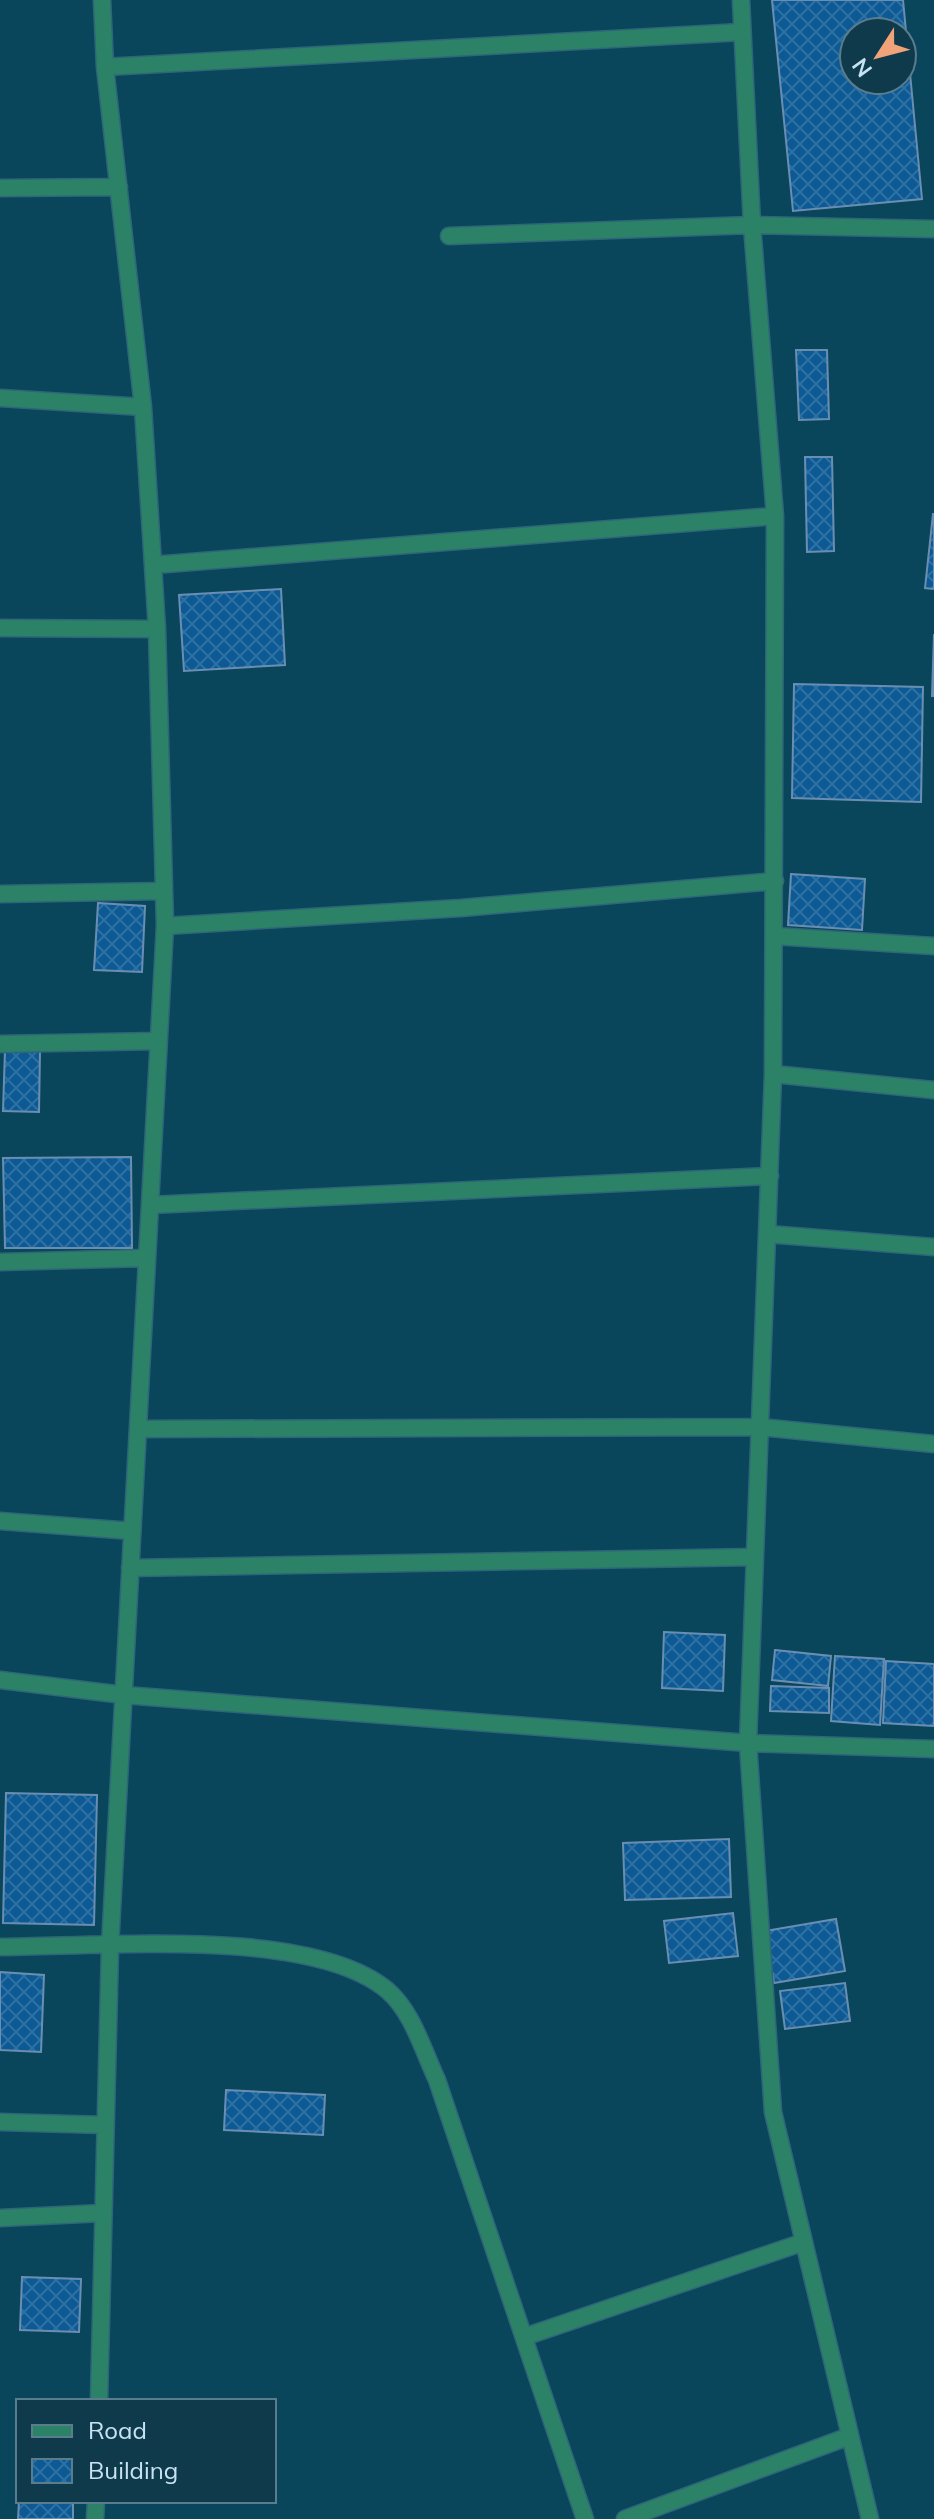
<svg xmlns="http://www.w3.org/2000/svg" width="934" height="2519" viewBox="0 0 934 2519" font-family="Mulish,sans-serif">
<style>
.building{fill:url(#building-cross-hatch);stroke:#6a8eb2;stroke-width:2;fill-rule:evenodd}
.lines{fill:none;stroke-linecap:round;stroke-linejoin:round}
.minor-casing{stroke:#2f6579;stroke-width:19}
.minor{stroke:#2c8267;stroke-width:16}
</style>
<defs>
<pattern id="building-cross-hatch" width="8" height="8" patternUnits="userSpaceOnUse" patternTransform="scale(2)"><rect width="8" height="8" fill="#0c5994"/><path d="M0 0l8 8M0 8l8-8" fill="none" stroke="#2e71a3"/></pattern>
</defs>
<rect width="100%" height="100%" fill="#09465b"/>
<path class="building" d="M772 0H903L922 199 793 211ZM854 32H902V80H854Z
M796 350H827L829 419 799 420Z
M805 457H832L834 551 807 552Z
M933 514H934V589L925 588Z
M281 589 285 665 184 671 179 595Z
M934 634V696H932Z
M794 684 923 687 921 802 792 798Z
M791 874 865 879 862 930 788 925Z
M98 903 145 906 142 972 94 970Z
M5 1050 40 1051 39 1112 3 1111Z
M131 1157 132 1248H5L3 1158Z
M664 1632 725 1635 723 1691 662 1688Z
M775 1650 831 1656 828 1686 772 1680Z
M835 1656 884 1659 880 1725 831 1721Z
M886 1661 934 1664V1726L883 1723Z
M771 1686 829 1688V1713L770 1711Z
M6 1793 97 1795 94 1925 3 1923Z
M729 1839 731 1897 625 1900 623 1843Z
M733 1913 738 1956 669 1963 664 1921Z
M836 1919 845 1971 774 1983 765 1931Z
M0 1972 44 1975 41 2052 0 2050Z
M845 1983 850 2021 785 2029 780 1991Z
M226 2090 325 2095 323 2135 224 2130Z
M22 2277 81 2279 79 2332 20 2330Z
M19 2501H73V2519H18Z"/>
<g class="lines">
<defs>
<path id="minor" d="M741 0 752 225 775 516 773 1074 748 1743 773 2112 870 2519
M105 67 742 32
M0 188 119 187
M449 236 752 225 934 229
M0 398 143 407
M153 565 775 516
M0 628 157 629
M0 894 164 891
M165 926 461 908 775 881
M774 936 934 946
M0 1044 158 1041
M773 1074 934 1090
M150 1205 770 1176
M767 1234 934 1247
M0 1262 147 1258
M138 1429 760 1427 934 1444
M0 1521 132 1531
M130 1568 755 1557
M0 1680 124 1695 748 1743 934 1749
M0 1947C100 1947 310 1926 387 1990 412 2011 423 2050 437 2080L585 2519
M0 2122 105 2125
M0 2218 103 2213
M524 2337 804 2242
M99 2401 110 1947 165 926 157 629 143 407 105 67 102 0
M95 2519 96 2501
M625 2519 850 2436"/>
</defs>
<use href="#minor" class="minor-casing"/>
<use href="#minor" class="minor"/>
</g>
<rect x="16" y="2399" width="260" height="104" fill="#0f3a4b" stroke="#597d8d" stroke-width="2"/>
<rect x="32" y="2425" width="40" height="12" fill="#2c8267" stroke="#597d8d" stroke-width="2"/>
<text x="88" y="2439" font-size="24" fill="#c7e2f0">Road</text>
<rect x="32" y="2459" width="40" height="24" fill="url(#building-cross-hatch)" stroke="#597d8d" stroke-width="2"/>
<text x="88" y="2479" font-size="24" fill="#c7e2f0">Building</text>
<g transform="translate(878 56) rotate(234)"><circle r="38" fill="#0f3a4b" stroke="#597d8d" stroke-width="2"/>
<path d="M0-6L14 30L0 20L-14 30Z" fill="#f0a279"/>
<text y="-12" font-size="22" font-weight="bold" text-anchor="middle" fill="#c7e2f0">N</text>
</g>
</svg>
